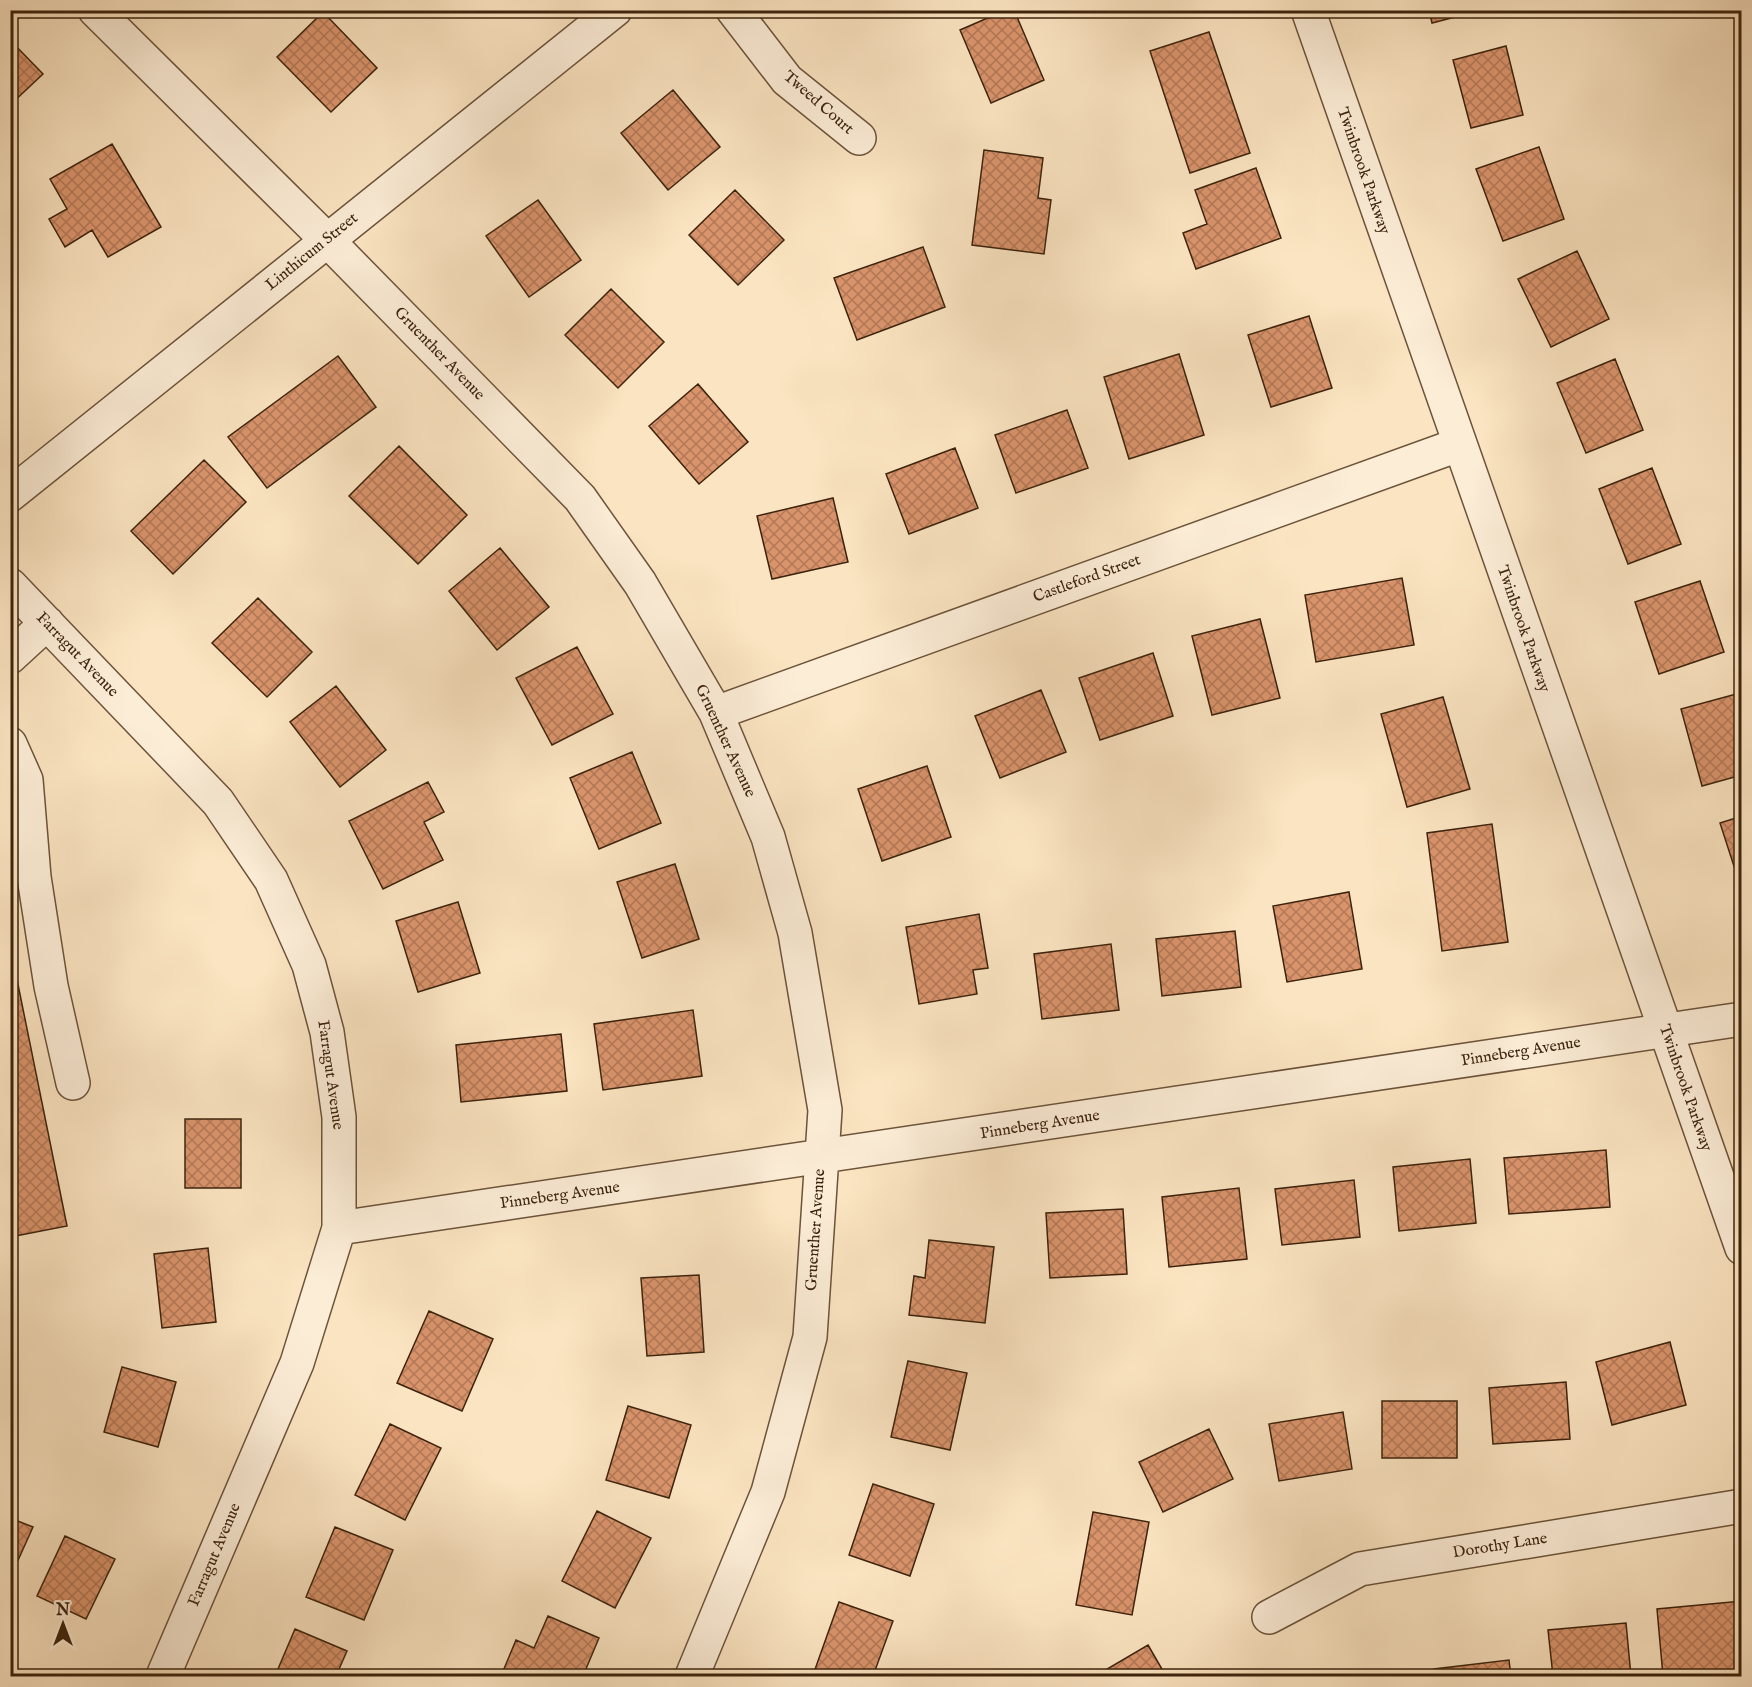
<svg xmlns="http://www.w3.org/2000/svg" width="1752" height="1687" viewBox="0 0 1752 1687" font-family="'IM FELL English',serif">
<style>
.building{fill:url(#building-cross-hatch);stroke:#3c230d;stroke-width:1.5}
.lines{fill:none;stroke-linecap:round;stroke-linejoin:round}
.minor-casing{stroke:#6c533a;stroke-width:36}
.minor{stroke:#fcedd7;stroke-width:33}
.labels{text-anchor:middle;dominant-baseline:central;stroke-width:4.5;stroke-linejoin:round;paint-order:stroke}
.street-label{font-size:16px;fill:#3c230d;stroke:#fcedd7}
</style>
<defs>
<pattern id="building-cross-hatch" width="8" height="8" patternUnits="userSpaceOnUse" patternTransform="scale(1.5)"><rect width="8" height="8" fill="#da946c"/><path d="M0 0l8 8M0 8l8-8" fill="none" stroke="#b27857"/></pattern>
</defs>
<rect width="100%" height="100%" fill="#fbe4c1"/>
<filter id="stains"><feTurbulence type="fractalNoise" baseFrequency=".00333" numOctaves="4"/><feColorMatrix values="0 0 0 0 .2 0 0 0 0 .09 0 0 0 0 .02 0 0 0 .5 -.17"/></filter>
<radialGradient id="worn" r=".72"><stop offset=".6" stop-color="#630" stop-opacity="0"/><stop offset="1" stop-color="#630" stop-opacity=".3"/></radialGradient>
<path class="building" d="M1006 10H1014L1044 80 991 103 960 30Z
M1429 10H1482L1432 23Z
M323 12 377 68 331 112 277 57Z
M1209 32 1250 153 1190 173 1150 51Z
M10 40 43 74 10 105Z
M1506 46 1523 115 1471 128 1453 60Z
M673 90 720 147 668 190 621 133Z
M112 144 161 227 108 257 92 230 65 247 49 219 67 209 50 179Z
M1539 147 1564 219 1503 241 1476 169Z
M984 150 1043 158 1038 198 1051 200 1044 254 972 245Z
M1256 168 1281 238 1196 269 1183 233 1207 224 1195 190Z
M735 190 784 240 738 285 689 235Z
M538 200 581 260 529 297 486 236Z
M923 247 945 307 857 340 834 278Z
M1577 251 1609 319 1551 347 1518 279Z
M611 289 664 342 618 388 565 335Z
M1309 316 1332 388 1271 407 1248 335Z
M1179 354 1204 435 1129 459 1104 377Z
M338 356 376 407 267 488 228 437Z
M1615 359 1643 430 1586 453 1557 383Z
M698 384 748 442 699 484 649 426Z
M1067 410 1088 468 1016 493 995 435Z
M399 446 467 515 418 564 349 496Z
M955 448 978 508 909 534 886 474Z
M204 460 246 502 173 574 131 531Z
M1652 468 1681 544 1628 564 1599 489Z
M833 498 848 562 772 579 757 516Z
M500 548 549 607 497 650 449 591Z
M1402 578 1414 645 1316 662 1305 595Z
M1700 581 1724 652 1659 674 1635 602Z
M258 598 312 652 267 697 212 643Z
M1260 619 1280 698 1212 715 1192 636Z
M577 647 613 714 552 745 516 678Z
M1153 653 1173 716 1100 740 1079 678Z
M336 686 386 750 340 787 290 722Z
M1041 690 1066 752 1000 778 975 716Z
M1740 693 1742 775 1702 786 1681 709Z
M1443 697 1470 789 1407 807 1381 714Z
M632 752 661 823 599 849 570 778Z
M927 766 951 837 882 861 858 789Z
M428 782 444 812 424 822 443 860 383 889 349 821Z
M1742 816V891L1720 823Z
M1492 824 1508 942 1442 951 1427 833Z
M675 864 699 939 642 958 617 882Z
M1349 892 1362 969 1287 982 1273 906Z
M458 902 480 973 418 992 396 921Z
M979 914 988 968 973 970 977 994 919 1004 906 927Z
M1235 931 1241 987 1162 996 1156 939Z
M1111 944 1119 1010 1042 1019 1034 954Z
M10 945 67 1226 10 1237Z
M693 1010 702 1076 603 1090 594 1024Z
M561 1034 567 1091 461 1102 456 1045Z
M185 1119H241V1188H185Z
M1606 1150 1610 1207 1509 1214 1504 1158Z
M1470 1159 1476 1223 1399 1231 1393 1167Z
M1354 1180 1360 1237 1282 1245 1275 1189Z
M1239 1188 1247 1259 1169 1267 1162 1197Z
M1123 1209 1127 1274 1050 1278 1046 1213Z
M929 1240 994 1247 985 1323 909 1315 914 1276 925 1278Z
M208 1248 216 1322 162 1328 154 1254Z
M699 1275 704 1352 647 1356 641 1278Z
M429 1311 493 1339 462 1411 397 1383Z
M1670 1342 1686 1405 1612 1425 1596 1362Z
M908 1361 967 1373 950 1450 891 1437Z
M122 1367 176 1382 158 1447 104 1432Z
M1566 1382 1570 1439 1493 1444 1489 1388Z
M1382 1401H1457V1458H1382Z
M628 1406 691 1425 669 1498 606 1480Z
M1343 1412 1352 1469 1279 1481 1269 1424Z
M390 1424 441 1448 405 1520 355 1495Z
M1209 1429 1233 1479 1163 1512 1139 1462Z
M873 1484 934 1504 910 1576 849 1555Z
M597 1511 651 1538 615 1608 562 1581Z
M1093 1512 1149 1522 1132 1615 1076 1605Z
M10 1518 33 1527 11 1576H10Z
M335 1527 393 1550 364 1620 306 1597Z
M65 1536 115 1559 86 1619 37 1596Z
M1742 1601V1676H1663L1657 1609Z
M839 1602 893 1621 873 1676 813 1675Z
M548 1616 599 1638 583 1676H501L516 1640 534 1648Z
M1626 1623 1631 1676H1553L1548 1630Z
M295 1629 347 1651 336 1676H275Z
M1148 1645 1166 1676H1104L1102 1672Z
M1509 1660 1511 1676H1434V1669Z"/>
<g class="lines">
<defs>
<path id="minor" d="M95 10 327 240 580 498 640 583 716 713 768 837 795 933 825 1110 810 1337 768 1492 692 1676
M733 10 787 80 859 138
M1308 10 1742 1248
M10 495 615 10
M10 585 218 802 271 880 309 965 327 1032 339 1117V1228L297 1363 163 1676
M10 657 47 623
M716 713 1458 445
M10 744 26 780 34 877 51 986 73 1083
M339 1228 1742 1019
M1269 1617 1360 1569 1742 1506"/>
</defs>
<use href="#minor" class="minor-casing"/>
<use href="#minor" class="minor"/>
</g>
<g class="labels">
<g class="street-label">
<text transform="translate(818 103) rotate(41)">Tweed Court</text>
<text transform="translate(1363 171) rotate(71)">Twinbrook Parkway</text>
<text transform="translate(312 252) rotate(-39)">Linthicum Street</text>
<text transform="translate(439 354) rotate(46)">Gruenther Avenue</text>
<text transform="translate(1087 579) rotate(-20)">Castleford Street</text>
<text transform="translate(1523 629) rotate(71)">Twinbrook Parkway</text>
<text transform="translate(77 655) rotate(46)">Farragut Avenue</text>
<text transform="translate(725 741) rotate(65)">Gruenther Avenue</text>
<text transform="translate(1521 1052) rotate(-9)">Pinneberg Avenue</text>
<text transform="translate(330 1075) rotate(82)">Farragut Avenue</text>
<text transform="translate(1685 1088) rotate(71)">Twinbrook Parkway</text>
<text transform="translate(1040 1125) rotate(-9)">Pinneberg Avenue</text>
<text transform="translate(560 1196) rotate(-8)">Pinneberg Avenue</text>
<text transform="translate(816 1230) rotate(-86)">Gruenther Avenue</text>
<text transform="translate(1500 1546) rotate(-9)">Dorothy Lane</text>
<text transform="translate(215 1555) rotate(-67)">Farragut Avenue</text>
</g>
</g>
<rect width="1752" height="1687" fill="none" stroke="#fbe4c1" stroke-width="36"/>
<rect x="12" y="12" width="1728" height="1663" fill="none" stroke="#3c230d" stroke-width="3"/>
<rect x="18" y="18" width="1716" height="1651" fill="none" stroke="#3c230d" stroke-width="1.5"/>
<g transform="translate(63 1624)" stroke="#fcedd7" stroke-width="4.5" paint-order="stroke">
<path d="M0-4.5L10 22L0 15L-10 22Z" fill="#3c230d"/>
<text y="-9" font-size="16" font-weight="bold" text-anchor="middle" fill="#3c230d">N</text>
</g>
<rect width="100%" height="100%" filter="url(#stains)"/>
<rect width="100%" height="100%" fill="url(#worn)"/>
</svg>
